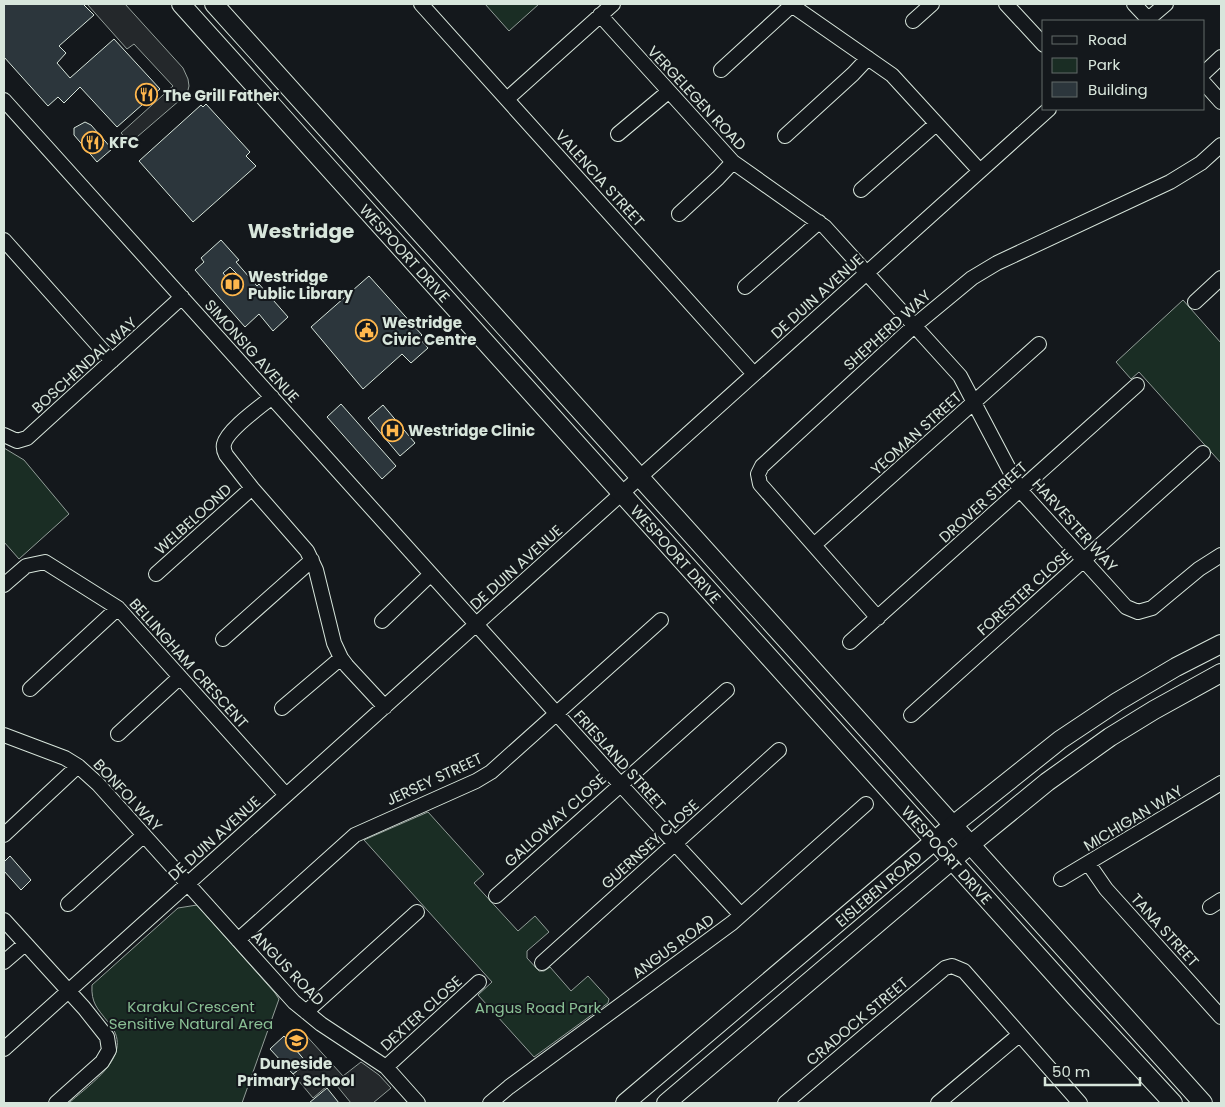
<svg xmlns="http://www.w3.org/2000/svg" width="1225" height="1107" viewBox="0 0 1225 1107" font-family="Poppins,sans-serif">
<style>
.green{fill:#1a2d24;stroke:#939e99}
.parking{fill:#24282b;stroke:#939e99}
.building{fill:#2c363c;stroke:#d8e6dc;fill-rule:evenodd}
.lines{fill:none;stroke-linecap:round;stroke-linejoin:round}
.minor-casing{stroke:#d8e6dc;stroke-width:16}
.major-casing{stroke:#d8e6dc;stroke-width:20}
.minor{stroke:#14181c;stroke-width:14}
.major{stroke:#14181c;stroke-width:18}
.labels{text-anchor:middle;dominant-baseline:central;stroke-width:4;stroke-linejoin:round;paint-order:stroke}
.poi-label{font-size:15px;font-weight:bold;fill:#d8e6dc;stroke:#14181c;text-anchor:start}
.street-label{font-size:15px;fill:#d8e6dc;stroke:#14181c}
.park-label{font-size:15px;fill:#8ac095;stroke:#14181c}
.district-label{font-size:20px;font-weight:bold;fill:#d8e6dc;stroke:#14181c}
</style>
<rect width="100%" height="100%" fill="#14181c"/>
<path class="green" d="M485 4H539L509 31Z
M1183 300 1221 343V463L1139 372 1131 379 1116 362Z
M4 448 24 460 69 514 19 559 4 542Z
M428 812 484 874 474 883 518 931 535 916 549 932 527 951V958L539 971H544L550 967 571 991 588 976 609 999 608 1003 534 1057 478 995 492 982 364 840Z
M197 905 275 993 279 999 242 1103H69C91 1083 137 1054 108 1022 97 1008 91 1003 92 985L178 908Z"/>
<path class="parking" d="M87 4H125L183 68 188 79 189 86 187 94 130 143 121 133 173 86 134 44 127 49Z
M302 1031 343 1076 361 1062 379 1075 391 1088 373 1103H351L333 1081 313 1098 293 1074 307 1063 289 1042Z"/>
<path class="building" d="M4 4H83L94 15 59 46 66 53 57 63 70 78 114 39 160 89 117 127 80 87 64 103 58 97 48 106 4 57Z
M206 104 250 152 246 156 256 166 193 222 139 161 201 105 203 107Z
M85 122 91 125 112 149 97 162 74 135V128Z
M221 240 239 260 236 262 257 286 259 284 288 317 273 331 259 314 245 327 195 270 204 262 201 258ZM230 267 241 278 233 285 223 273Z
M369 276 422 335 419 338 428 348 411 363 402 354 363 389 311 327Z
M341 404 396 466 382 479 327 417Z
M383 405 415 443 400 456 368 418Z
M10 856 31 880 21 890 4 871V862Z
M284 1036 307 1063 293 1074 270 1049Z
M327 1088 339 1103H309Z"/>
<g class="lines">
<defs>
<path id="minor" d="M421 4 754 374
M790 4 892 75 980 171
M1006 4 1044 45
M1134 4 1150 21
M600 15 733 162 825 227 960 376 1020 490 1126 607 1138 612 1152 608 1199 569 1221 555
M913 21 932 4
M1146 21 1166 4
M721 70 792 5
M1204 73 1221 57
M1204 83 1221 102
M507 99 613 4
M4 100 620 784 741 915
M618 134 668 92
M785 136 853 74 868 58
M861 190 936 124
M679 214 718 178 733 162
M4 240 112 361
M745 287 819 222
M1195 302 1221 278
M272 397C260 407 227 430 224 444 223 448 224 451 226 455L252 488 307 551 316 570 334 643 341 658 347 666 385 707
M4 435 17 441 27 438 182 297
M814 545 1039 344
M156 574 252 488
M4 585 26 566 45 562 118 608 286 795
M878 618 760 484 758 474 762 466 914 326 972 278 997 263 1170 182 1201 163 1221 145
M382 621 431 574
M223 639 312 560
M850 642 1137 385
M30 689 118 608
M282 708 341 658
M911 715 1203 453
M118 734 180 677
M4 735 65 758 78 766 98 784 294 1002 321 1024 386 1067 418 1103
M4 835 78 766
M1088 863 1106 889 1221 1017
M1061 879 1221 783
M496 896 727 690
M68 904 144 835
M1210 907 1221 900
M4 920 84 1008 107 1037 109 1050 102 1062 56 1103
M238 940 355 835 476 781 491 772 661 620
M4 962 25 944
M542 963 779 750
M306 1012 417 912
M4 1049 1049 109
M386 1067 479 982
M490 1103 509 1087 732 923 866 804
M785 1103 945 968 952 966 964 971 1080 1103
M938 1103 1019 1035"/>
<g id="major">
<path id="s1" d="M181 4 1076 998 1173 1103"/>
<path d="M214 4 1203 1103"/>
<path id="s2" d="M625 1103 952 826 1060 740 1117 702 1176 667 1221 644"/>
<path d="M666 1103 970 845 1047 782 1110 737 1154 710 1221 673"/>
</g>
</defs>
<use href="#minor" class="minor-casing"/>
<use href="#major" class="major-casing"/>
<use href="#minor" class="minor"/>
<use href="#major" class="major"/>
</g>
<defs>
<symbol id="restaurant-ring" viewBox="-11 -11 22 22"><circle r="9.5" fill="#14181c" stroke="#ffb74d" stroke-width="1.5"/><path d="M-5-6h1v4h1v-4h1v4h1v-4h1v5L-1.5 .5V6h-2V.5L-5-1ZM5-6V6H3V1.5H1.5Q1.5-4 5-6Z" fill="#ffb74d"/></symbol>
<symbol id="library-ring" viewBox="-11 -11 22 22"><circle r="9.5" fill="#14181c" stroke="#ffb74d" stroke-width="1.5"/><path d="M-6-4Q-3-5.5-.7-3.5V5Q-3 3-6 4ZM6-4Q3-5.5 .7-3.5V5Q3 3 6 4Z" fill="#ffb74d"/></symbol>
<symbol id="civic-ring" viewBox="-11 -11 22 22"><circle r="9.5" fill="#14181c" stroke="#ffb74d" stroke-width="1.5"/><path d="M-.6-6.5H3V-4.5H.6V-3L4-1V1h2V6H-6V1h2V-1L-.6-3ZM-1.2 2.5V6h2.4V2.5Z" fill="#ffb74d"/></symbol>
<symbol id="hospital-ring" viewBox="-11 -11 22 22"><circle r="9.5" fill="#14181c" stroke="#ffb74d" stroke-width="1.5"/><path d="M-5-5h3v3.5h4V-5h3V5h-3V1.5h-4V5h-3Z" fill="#ffb74d"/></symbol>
<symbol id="school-ring" viewBox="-11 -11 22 22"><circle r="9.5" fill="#14181c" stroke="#ffb74d" stroke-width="1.5"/><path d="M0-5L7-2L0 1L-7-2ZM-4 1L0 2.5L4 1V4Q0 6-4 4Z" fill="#ffb74d"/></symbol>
</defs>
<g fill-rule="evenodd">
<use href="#restaurant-ring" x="134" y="82" width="25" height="25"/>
<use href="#restaurant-ring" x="80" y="130" width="25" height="25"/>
<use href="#library-ring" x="220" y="272" width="25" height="25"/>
<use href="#civic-ring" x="354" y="318" width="25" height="25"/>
<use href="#hospital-ring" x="380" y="418" width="25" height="25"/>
<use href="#school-ring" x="284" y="1028" width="25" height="25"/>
</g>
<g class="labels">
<g class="poi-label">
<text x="163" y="95">The Grill Father</text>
<text x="109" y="142">KFC</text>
<text x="248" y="276">Westridge<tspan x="248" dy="17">Public Library</tspan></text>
<text x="382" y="322">Westridge<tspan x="382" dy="17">Civic Centre</tspan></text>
<text x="408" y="430">Westridge Clinic</text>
<text x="296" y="1063" text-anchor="middle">Duneside<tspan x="296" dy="17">Primary School</tspan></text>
</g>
<g class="street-label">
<text transform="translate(697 98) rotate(47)">VERGELEGEN ROAD</text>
<text transform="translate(600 178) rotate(48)">VALENCIA STREET</text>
<text stroke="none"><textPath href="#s1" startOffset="335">WESPOORT DRIVE</textPath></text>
<text transform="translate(817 296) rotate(-42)">DE DUIN AVENUE</text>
<text transform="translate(887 330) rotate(-42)">SHEPHERD WAY</text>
<text transform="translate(252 351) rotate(48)">SIMONSIG AVENUE</text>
<text transform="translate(84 365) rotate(-42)">BOSCHENDAL WAY</text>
<text transform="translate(916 433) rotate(-42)">YEOMAN STREET</text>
<text transform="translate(983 502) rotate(-42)">DROVER STREET</text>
<text transform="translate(193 519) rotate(-42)">WELBELOOND</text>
<text transform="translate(1075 525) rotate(48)">HARVESTER WAY</text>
<text stroke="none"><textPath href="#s1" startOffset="740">WESPOORT DRIVE</textPath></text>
<text transform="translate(516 567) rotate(-42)">DE DUIN AVENUE</text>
<text transform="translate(1024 592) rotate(-42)">FORESTER CLOSE</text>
<text transform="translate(189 663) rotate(48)">BELLINGHAM CRESCENT</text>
<text transform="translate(620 760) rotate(48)">FRIESLAND STREET</text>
<text transform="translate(434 779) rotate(-25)">JERSEY STREET</text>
<text transform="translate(128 795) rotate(47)">BONFOI WAY</text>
<text transform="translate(1133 818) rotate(-31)">MICHIGAN WAY</text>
<text transform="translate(555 820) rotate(-42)">GALLOWAY CLOSE</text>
<text transform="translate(214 838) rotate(-42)">DE DUIN AVENUE</text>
<text transform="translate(650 844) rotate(-42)">GUERNSEY CLOSE</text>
<text stroke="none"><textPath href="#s1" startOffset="1145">WESPOORT DRIVE</textPath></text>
<text stroke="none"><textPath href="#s2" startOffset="332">EISLEBEN ROAD</textPath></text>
<text transform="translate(1165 930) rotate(48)">TANA STREET</text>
<text transform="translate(673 946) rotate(-36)">ANGUS ROAD</text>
<text transform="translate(288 968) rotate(46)">ANGUS ROAD</text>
<text transform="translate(421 1013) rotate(-42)">DEXTER CLOSE</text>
<text transform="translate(857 1021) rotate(-40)">CRADOCK STREET</text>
</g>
<g class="park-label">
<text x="191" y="1006">Karakul Crescent<tspan x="191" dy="17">Sensitive Natural Area</tspan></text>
<text x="538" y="1007">Angus Road Park</text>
</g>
<g class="district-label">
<text x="301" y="231">Westridge</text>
</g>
</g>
<rect width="1225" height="1107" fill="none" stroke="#d8e6dc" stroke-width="10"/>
<rect x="1042" y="20" width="162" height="90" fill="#14181c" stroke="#626a69"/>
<rect x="1052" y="36" width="25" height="8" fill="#14181c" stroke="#626a69"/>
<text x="1088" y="45" font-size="15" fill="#d8e6dc">Road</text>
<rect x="1052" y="58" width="25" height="15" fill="#1a2d24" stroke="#626a69"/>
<text x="1088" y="70" font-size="15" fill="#d8e6dc">Park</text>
<rect x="1052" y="82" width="25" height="15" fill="#2c363c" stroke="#626a69"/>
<text x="1088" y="95" font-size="15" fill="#d8e6dc">Building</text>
<path d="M1045 1077v8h95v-8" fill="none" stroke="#d8e6dc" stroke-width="2.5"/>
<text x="1052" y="1077" font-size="15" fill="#d8e6dc" stroke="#14181c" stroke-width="4" paint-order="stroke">50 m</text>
</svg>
